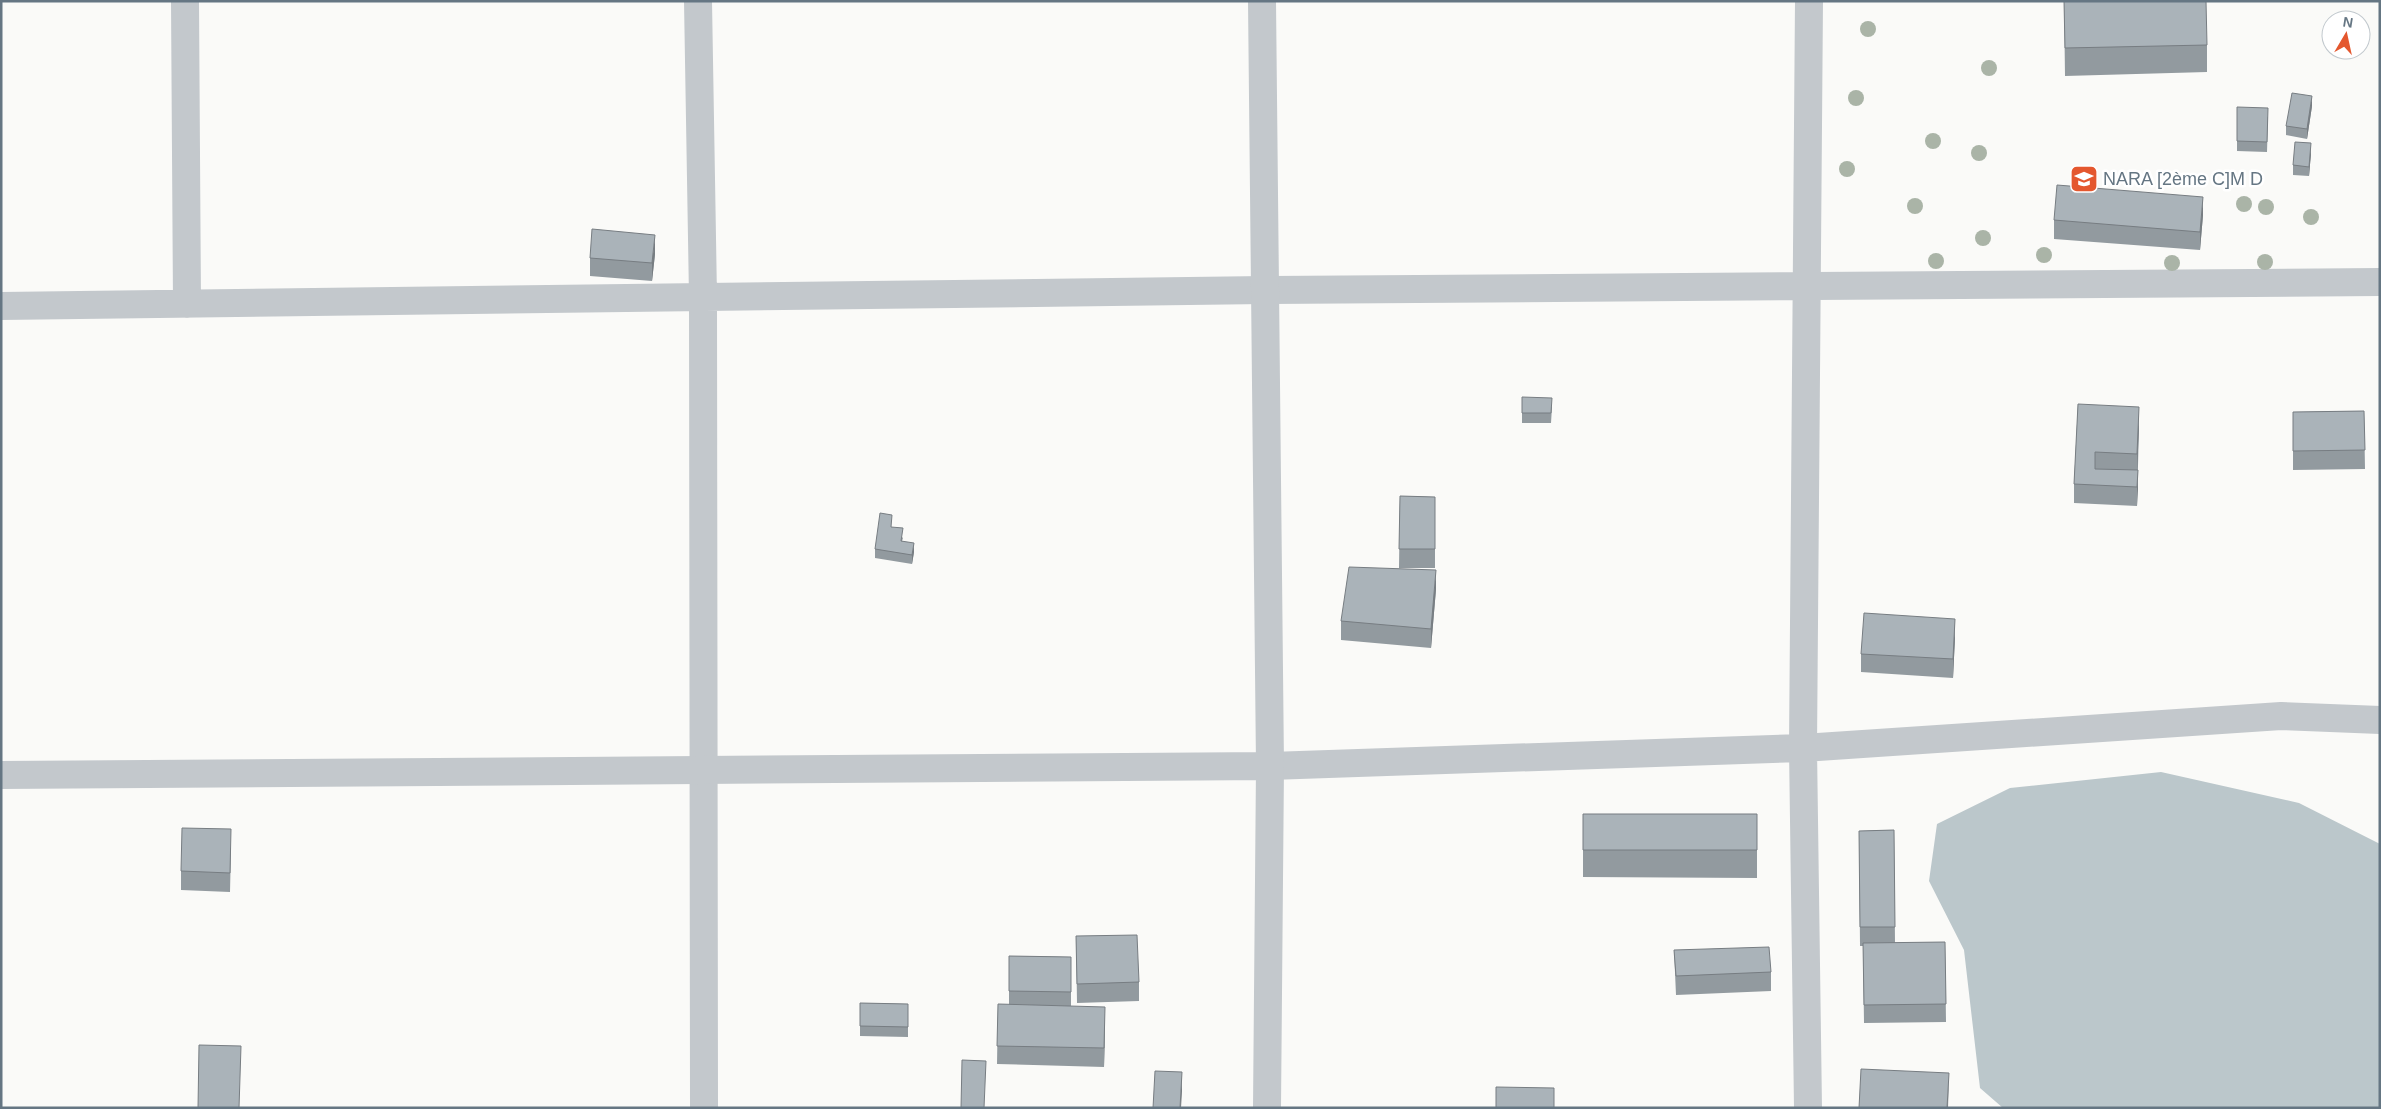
<svg xmlns="http://www.w3.org/2000/svg" width="2381" height="1109" viewBox="0 0 2381 1109" font-family="Helvetica,sans-serif">
<style>
.water{fill:#bbc7cb}
.lines{fill:none;stroke-linecap:round;stroke-linejoin:round}
.minor{stroke:#c3c8cc;stroke-width:28}
.tertiary{stroke:#c3c8cc;stroke-width:28}
.tree{fill:#aab4a7}
.wall{fill:#929a9f}
.shaded-wall{fill:#777d82}
.building{fill:#aab3b9;stroke:#777d82}
.labels{text-anchor:middle;dominant-baseline:central;stroke-width:5;stroke-linejoin:round;paint-order:stroke}
.poi-label{font-size:18px;fill:#657683;stroke:#fff;text-anchor:start}
</style>
<rect width="100%" height="100%" fill="#fafaf8"/>
<path class="water" d="M2161 772 2299 803 2380 844V1108H2003L1980 1088 1964 950 1929 881 1937 824 2010 788Z"/>
<g class="lines">
<path class="minor" d="M185 1 187 304
M698 1 703 297 704 1108
M1 306 1265 290 2380 282
M1270 766 1803 748 2281 716 2380 720
M1808 1108 1803 748 1809 1"/>
<path class="tertiary" d="M1262 1 1270 766 1267 1108
M1 775 1270 766"/>
</g>
<g class="tree">
<circle cx="1868" cy="29" r="8"/>
<circle cx="1989" cy="68" r="8"/>
<circle cx="1856" cy="98" r="8"/>
<circle cx="1933" cy="141" r="8"/>
<circle cx="1979" cy="153" r="8"/>
<circle cx="1847" cy="169" r="8"/>
<circle cx="2244" cy="204" r="8"/>
<circle cx="1915" cy="206" r="8"/>
<circle cx="2266" cy="207" r="8"/>
<circle cx="2311" cy="217" r="8"/>
<circle cx="1983" cy="238" r="8"/>
<circle cx="2044" cy="255" r="8"/>
<circle cx="1936" cy="261" r="8"/>
<circle cx="2265" cy="262" r="8"/>
<circle cx="2172" cy="263" r="8"/>
</g>
<path class="wall" d="M2064 1 2207 45V72L2065 76Z
M2312 106 2307 139 2286 135V126Z
M2237 107 2268 117 2267 152 2237 151Z
M2311 153 2309 176 2293 175V165Z
M2203 215 2200 250 2054 239V220Z
M655 254 652 281 590 276V258Z
M1522 397 1552 407 1551 423H1522Z
M2078 404 2139 426 2137 506 2074 503V484Z
M2364 411 2365 469 2293 470V412Z
M1400 496 1435 497V568H1399Z
M892 527 903 538 902 541 914 552 912 564 875 558V549Z
M1436 589 1431 648 1341 640V621Z
M1955 637 1953 678 1861 672V654Z
M1583 814H1757V878L1583 877Z
M1894 830 1895 943 1945 942 1946 1022 1864 1023 1863 946H1860L1859 831Z
M231 848 230 892 181 890V871Z
M1076 936 1139 982V1001L1077 1003Z
M1674 950 1771 972V991L1676 995Z
M1009 956 1071 957V1006L1105 1026 1104 1067 997 1064 998 1004 1009 1005Z
M860 1003 908 1004V1037L860 1036Z"/>
<path class="shaded-wall" d="M2312 96V106L2307 139V129Z
M2311 143V153L2309 176V167Z
M2203 197V215L2200 250V232Z
M655 235V254L652 281V263Z
M2139 407V426L2137 473V454Z
M2138 470V489L2137 506V487Z
M914 543V552L912 564V555Z
M1436 570V589L1431 648V629Z
M1955 619V637L1953 678V659Z
M1105 1007V1026L1104 1067V1048Z
M1182 1072V1091L1181 1108H1180Z
M1949 1073 1948 1108H1947Z"/>
<path class="building" d="M2064 1H2206L2207 45 2065 48Z
M2292 93 2312 96 2307 129 2286 126Z
M2237 107 2268 108 2267 142 2237 141Z
M2295 142 2311 143 2309 167 2293 165Z
M2057 185 2203 197 2200 232 2054 220Z
M592 229 655 235 652 263 590 258Z
M1522 397 1552 398 1551 413H1522Z
M2078 404 2139 407 2137 454 2095 452V469L2138 470 2137 487 2074 484Z
M2364 411 2365 450 2293 451V412Z
M1400 496 1435 497V549H1399Z
M880 513 892 515 891 527 903 528 901 541 914 543 912 555 875 549Z
M1349 567 1436 570 1431 629 1341 621Z
M1864 613 1955 619 1953 659 1861 654Z
M1583 814H1757V850H1583Z
M182 828 231 829 230 873 181 871Z
M1894 830 1895 927H1860L1859 831Z
M1137 935 1139 982 1077 984 1076 936Z
M1945 942 1946 1004 1864 1005 1863 943Z
M1769 947 1771 972 1676 976 1674 950Z
M1009 956 1071 957V992L1009 991Z
M860 1003 908 1004V1027L860 1026Z
M998 1004 1105 1007 1104 1048 997 1046Z
M199 1045 241 1046 239 1108H198Z
M962 1060 986 1061 984 1108H961Z
M1861 1069 1949 1073 1947 1108H1859Z
M1155 1071 1182 1072 1180 1108H1153Z
M1496 1087 1554 1088V1108H1496Z"/>
<defs>
<symbol id="school-square" viewBox="-11 -11 22 22"><rect x="-9" y="-9" width="18" height="18" rx="4" fill="#e4572e" stroke="#fff"/><path d="M0-5L7-2L0 1L-7-2ZM-4 1L0 2.5L4 1V4Q0 6-4 4Z" fill="#fff"/></symbol>
</defs>
<g fill-rule="evenodd">
<use href="#school-square" x="2068" y="163" width="32" height="32"/>
</g>
<g class="labels">
<g class="poi-label">
<text x="2103" y="179">NARA [2ème C]M D</text>
</g>
</g>
<rect width="2381" height="1109" fill="none" stroke="#657683" stroke-width="5"/>
<g transform="translate(2346 35) rotate(9)"><circle r="24" fill="#ffffff" stroke="#c1c8cd"/>
<path d="M0-4L9 19L0 12L-9 19Z" fill="#e4572e"/>
<text y="-8" font-size="14" font-weight="bold" text-anchor="middle" fill="#657683">N</text>
</g>
</svg>
